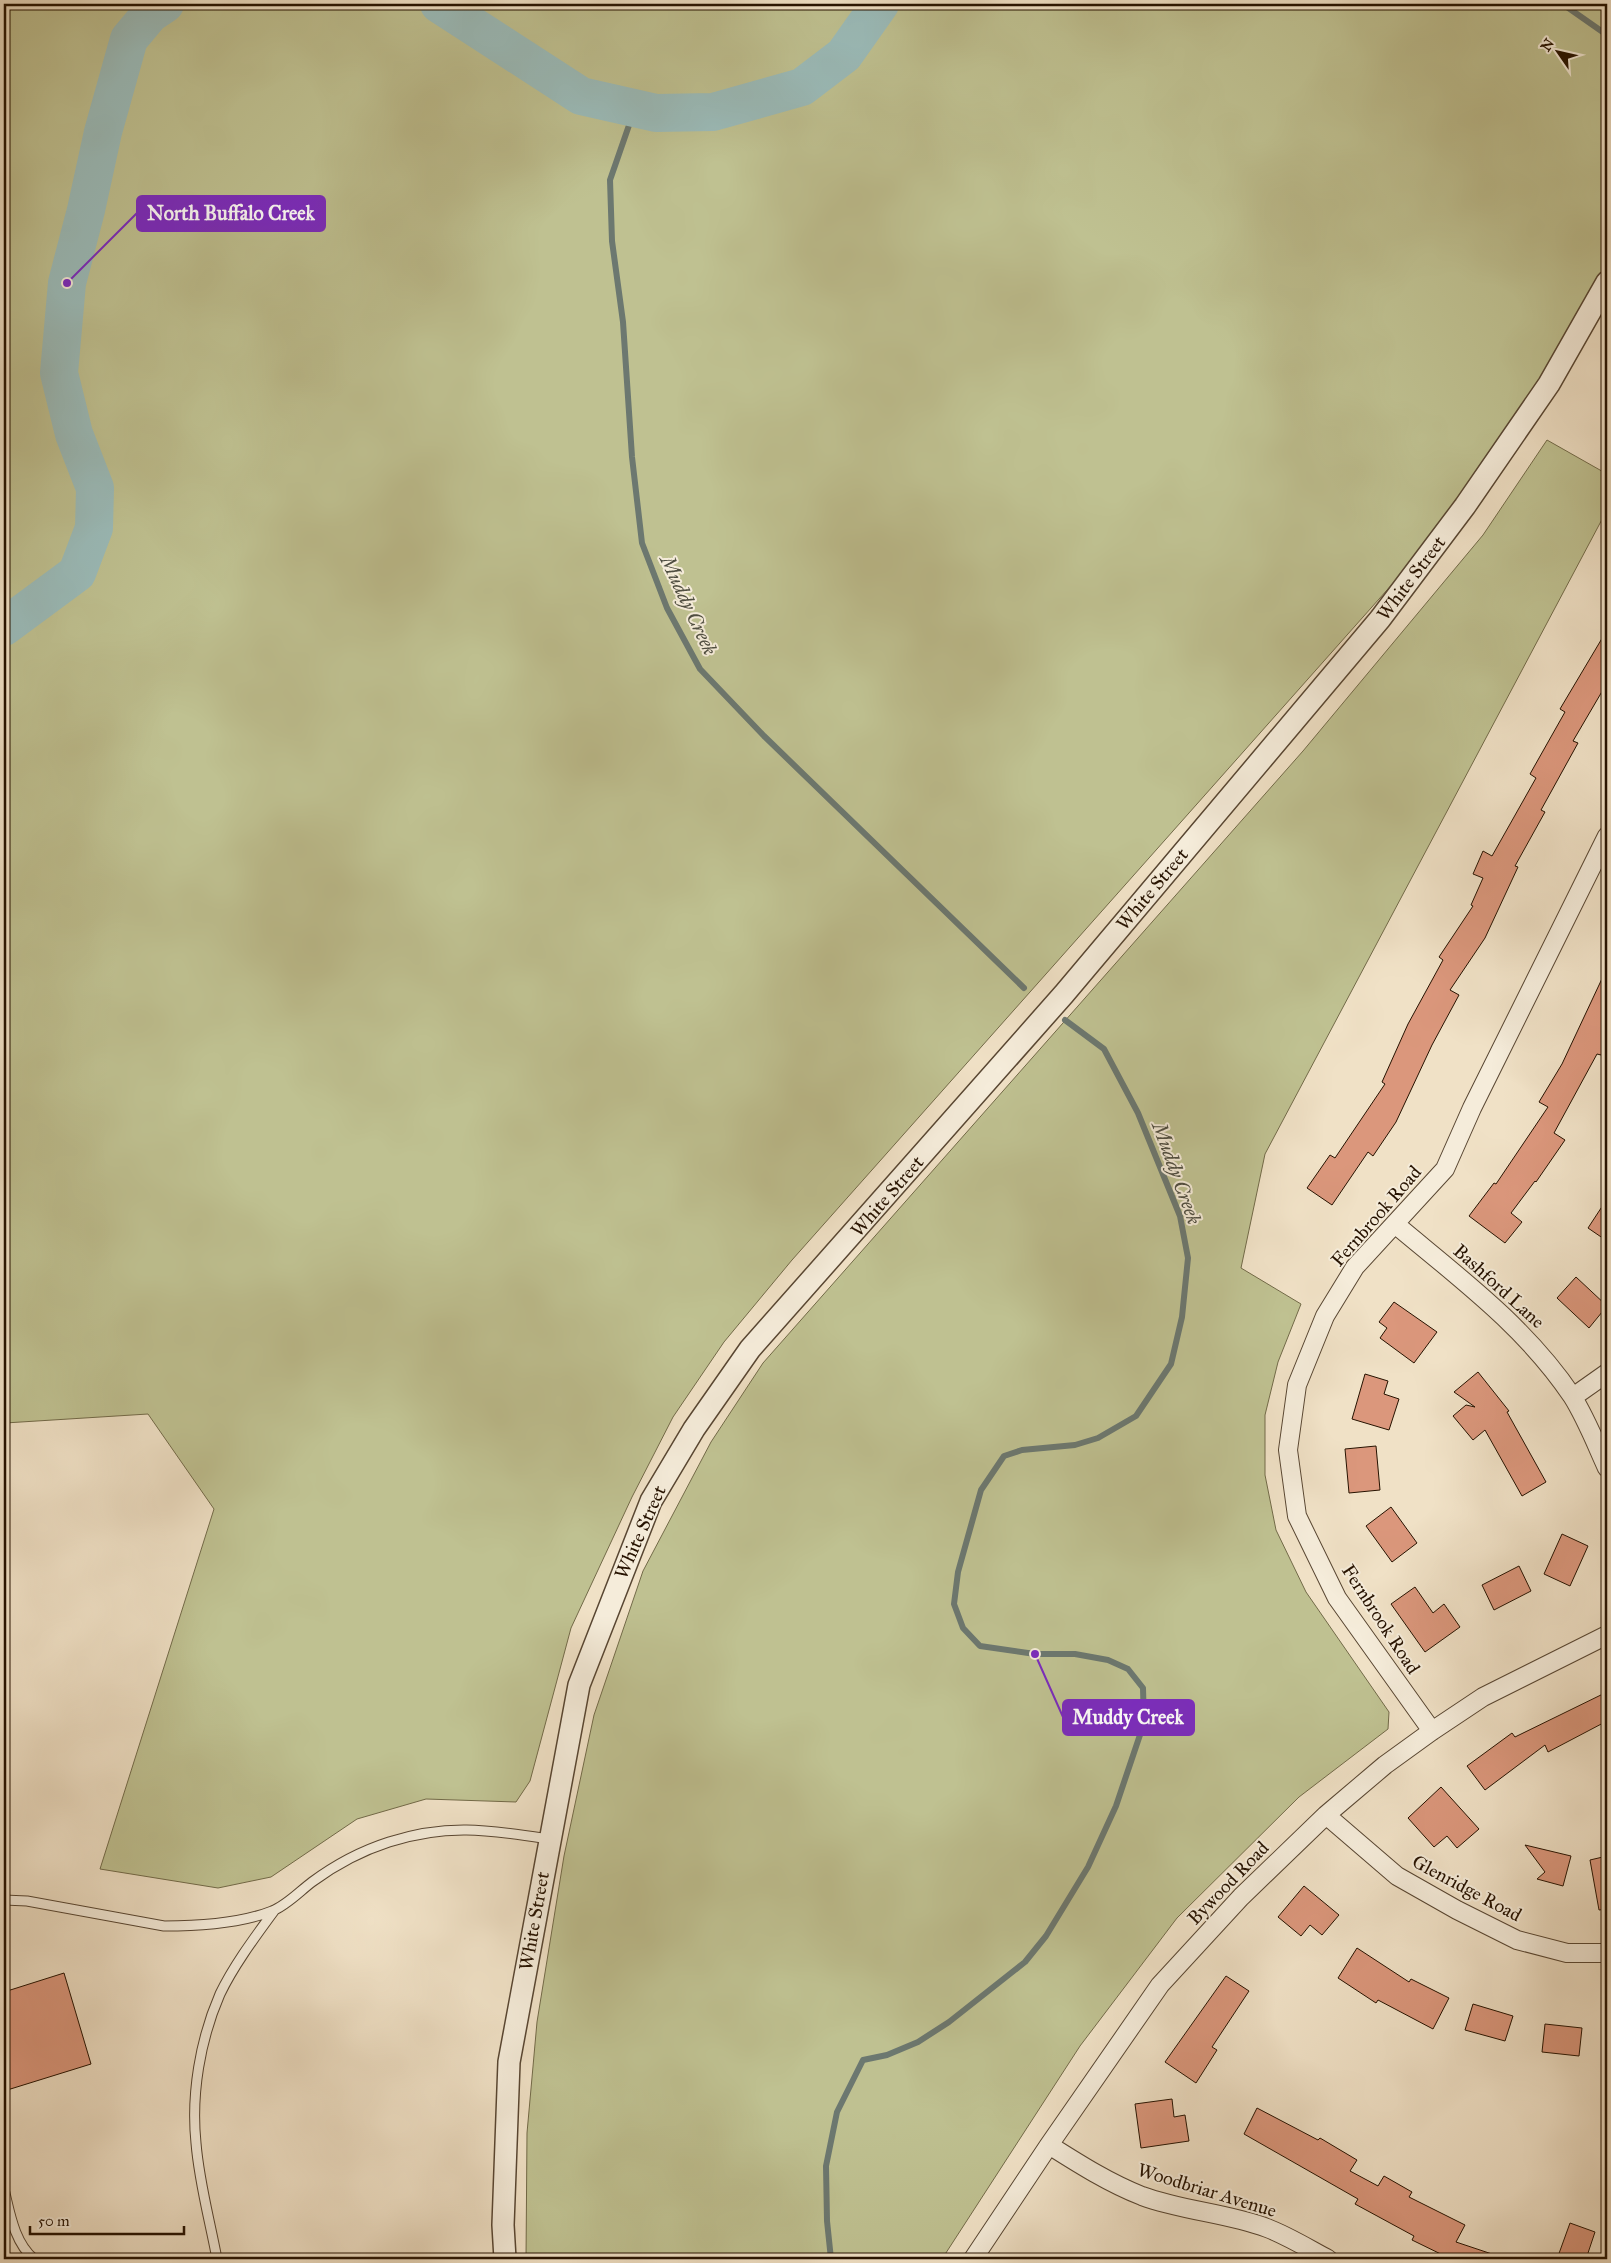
<svg xmlns="http://www.w3.org/2000/svg" width="1611" height="2263" viewBox="0 0 1611 2263" font-family="'IM FELL Great Primer',serif">
<style>
.green{fill:#bfc191;stroke:#726a48}
.lines{fill:none;stroke-linecap:round;stroke-linejoin:round}
.stream{stroke:#6c7870;stroke-width:6}
.river{stroke:#9bbcba;stroke-width:38}
.building{fill:#db977c;stroke:#261200}
.service-casing{stroke:#584632;stroke-width:11}
.minor-casing{stroke:#584632;stroke-width:20}
.tertiary-casing{stroke:#584632;stroke-width:24}
.service{stroke:#f5ecda;stroke-width:9}
.minor{stroke:#f5ecda;stroke-width:18}
.tertiary{stroke:#f5ecda;stroke-width:21}
.labels{text-anchor:middle;dominant-baseline:central;stroke-width:4;stroke-linejoin:round;paint-order:stroke}
.street-label{font-size:19px;fill:#261200;stroke:#f5ecda}
.water-label{font-size:20px;font-style:italic;fill:#4f4e41;stroke:#f5ecda}
.leader{fill:none;stroke:#7b2cbf;stroke-width:2}
.callout-dot{fill:#7b2cbf;stroke:#f5ecda;stroke-width:2}
.callout{fill:#7b2cbf;stroke:#7b2cbf;stroke-width:2}
.callout-label{font-size:20px;text-anchor:middle;font-weight:bold;fill:#fff}
</style>
<rect width="100%" height="100%" fill="#f0e1c6"/>
<filter id="stains"><feTurbulence type="fractalNoise" baseFrequency=".004" numOctaves="4"/><feColorMatrix values="0 0 0 0 .2 0 0 0 0 .09 0 0 0 0 .02 0 0 0 .5 -.17"/></filter>
<radialGradient id="worn" r=".72"><stop offset=".6" stop-color="#630" stop-opacity="0"/><stop offset="1" stop-color="#630" stop-opacity=".3"/></radialGradient>
<path class="green" d="M4 4H1607V264L1564 342 1519 412 1447 516 1395 581 792 1260 724 1342 673 1417 632 1497 571 1628 530 1781 516 1802 426 1799 357 1819 271 1877 218 1888 100 1869 214 1509 148 1414 5 1423 4 1424Z
M1547 440 1607 474V510L1265 1154 1241 1268 1301 1304 1278 1362 1265 1415V1475L1276 1530 1306 1592 1389 1712 1388 1729 1299 1797 1177 1918 1080 2046 942 2259H526L527 2133 537 2022 564 1856 594 1715 643 1571 711 1442 763 1363 1303 751 1483 535Z"/>
<g class="lines">
<path class="stream" d="M1525 4 1567 7 1607 35
M635 108 610 180 612 241 623 322 632 457 642 543 667 608 700 669 764 736 1024 988
M831 2259 827 2221 826 2166 837 2112 863 2060 887 2055 918 2042 949 2022 1025 1962 1046 1936 1088 1867 1116 1806 1144 1723 1143 1688 1128 1669 1108 1660 1075 1654H1035L980 1646 963 1628 954 1604 958 1572 981 1490 1004 1456 1022 1450 1075 1445 1098 1438 1136 1416 1171 1364 1182 1317 1188 1258 1180 1216 1138 1113 1104 1049 1065 1020"/>
<path class="river" d="M439 4 581 96 656 113 713 112 802 87 844 55 880 4
M4 627 77 573 94 528 95 488 74 434 59 373 67 283 86 210 103 132 129 39 150 14 165 4"/>
</g>
<path class="building" d="M1607 630V683L1573 741 1578 743 1541 810 1545 812 1515 866 1518 867 1485 938 1450 990 1459 995 1432 1045 1396 1122 1373 1156 1368 1152 1332 1205 1307 1188 1330 1155 1335 1158 1385 1084 1382 1082 1408 1024 1443 960 1439 957 1473 906 1471 905 1483 878 1473 874 1483 851 1492 856 1536 778 1530 774 1565 712 1560 709Z
M1607 968V1042L1601 1055 1597 1054 1554 1133 1565 1140 1536 1182 1535 1181 1511 1213 1522 1222 1505 1243 1469 1216 1494 1183 1496 1184 1548 1107 1539 1102 1562 1064Z
M1607 1199V1241L1588 1228Z
M1576 1277 1607 1306 1589 1328 1557 1298Z
M1394 1302 1437 1332 1414 1363 1380 1338 1387 1328 1379 1322Z
M1478 1372 1509 1411 1507 1412 1546 1482 1522 1496 1485 1430 1473 1440 1453 1416 1466 1405 1475 1407 1454 1392Z
M1365 1374 1388 1381 1384 1394 1399 1399 1389 1430 1352 1419Z
M1376 1446 1380 1490 1349 1493 1345 1449Z
M1391 1507 1417 1543 1392 1562 1366 1526Z
M1562 1534 1588 1546 1570 1586 1544 1574Z
M1519 1566 1531 1591 1494 1610 1482 1585Z
M1415 1587 1433 1613 1444 1604 1460 1627 1425 1652 1391 1604Z
M1607 1692V1721L1548 1752 1545 1745 1485 1790 1467 1766 1512 1733 1515 1737Z
M1441 1787 1479 1829 1457 1848 1447 1836 1434 1847 1408 1818Z
M1525 1845 1571 1856 1563 1886 1537 1879 1545 1872Z
M1607 1856V1909L1599 1910 1590 1860Z
M1304 1886 1339 1915 1322 1935 1310 1925 1301 1936 1278 1917Z
M1357 1948 1409 1982 1411 1979 1449 1998 1433 2029 1378 2000 1376 2003 1338 1978Z
M64 1973 91 2064 4 2091V1992Z
M1226 1976 1249 1991 1212 2047 1217 2050 1196 2083 1165 2062Z
M1473 2004 1513 2016 1505 2041 1465 2030Z
M1545 2024 1582 2028 1579 2056 1542 2052Z
M1172 2099 1174 2117 1185 2115 1189 2141 1141 2148 1135 2104Z
M1257 2108 1318 2140 1320 2138 1357 2160 1350 2171 1378 2186 1384 2176 1412 2192 1409 2197 1465 2225 1456 2242 1498 2256V2259H1451L1412 2240 1414 2236 1355 2204 1358 2199 1244 2134Z
M1570 2223 1595 2232 1586 2259H1557Z"/>
<g class="lines">
<defs>
<path id="service" d="M4 1900 27 1901 164 1926C199 1926 239 1924 272 1911 286 1906 300 1891 312 1882 335 1865 361 1851 389 1842 448 1823 489 1830 549 1839
M4 2189C10 2213 14 2242 34 2259
M217 2259C210 2221 199 2182 196 2143 191 2094 200 2040 220 1994 234 1965 255 1937 274 1911"/>
<path id="minor" d="M1395 1224C1458 1277 1525 1326 1572 1396 1586 1418 1596 1444 1607 1468
M1573 1397 1607 1373
M1432 1731 1337 1598 1297 1516 1288 1450 1297 1385 1325 1316 1355 1267 1445 1169 1472 1108 1607 836
M1326 1815 1397 1876 1457 1910 1517 1940 1567 1953H1607
M1049 2145C1079 2164 1109 2183 1142 2196 1183 2211 1227 2213 1267 2228 1288 2236 1309 2249 1328 2259
M973 2259 1049 2145 1160 1985 1241 1897 1326 1815 1385 1765 1432 1731 1483 1697 1607 1635"/>
<path id="tertiary" d="M505 2259 503 2225 509 2062 579 1685 651 1501 694 1429 750 1349 1064 994 1380 619 1465 506 1549 384 1607 282"/>
</defs>
<use href="#service" class="service-casing"/>
<use href="#minor" class="minor-casing"/>
<use href="#tertiary" class="tertiary-casing"/>
<use href="#service" class="service"/>
<use href="#minor" class="minor"/>
<use href="#tertiary" class="tertiary"/>
</g>
<g class="labels">
<g class="street-label">
<text transform="translate(1411 578) rotate(-53)">White Street</text>
<text transform="translate(1152 889) rotate(-50)">White Street</text>
<text transform="translate(887 1196) rotate(-49)">White Street</text>
<text transform="translate(1376 1216) rotate(-49)">Fernbrook Road</text>
<text transform="translate(1499 1286) rotate(42)">Bashford Lane</text>
<text transform="translate(640 1532) rotate(-66)">White Street</text>
<text transform="translate(1381 1619) rotate(57)">Fernbrook Road</text>
<text transform="translate(1228 1883) rotate(-46)">Bywood Road</text>
<text transform="translate(1467 1888) rotate(28)">Glenridge Road</text>
<text transform="translate(534 1921) rotate(-80)">White Street</text>
<text transform="translate(1207 2190) rotate(17)">Woodbriar Avenue</text>
</g>
<g class="water-label">
<text transform="translate(689 605) rotate(65)">Muddy Creek</text>
<text transform="translate(1177 1173) rotate(70)">Muddy Creek</text>
</g>
</g>
<path class="leader" d="M67 283L137 213M1035 1654L1063 1717"/>
<g class="callout-dot">
<circle cx="67" cy="283" r="5"/>
<circle cx="1035" cy="1654" r="5"/>
</g>
<g class="callout">
<rect x="137" y="196" width="188" height="35" rx="5"/>
<rect x="1063" y="1700" width="131" height="35" rx="5"/>
</g>
<g class="callout-label">
<text x="231" y="220">North Buffalo Creek</text>
<text x="1128" y="1724">Muddy Creek</text>
</g>
<rect width="1611" height="2263" fill="none" stroke="#f0e1c6" stroke-width="20"/>
<rect x="5" y="5" width="1601" height="2253" fill="none" stroke="#261200" stroke-width="2.5"/>
<rect x="10" y="10" width="1591" height="2243" fill="none" stroke="#261200"/>
<g transform="translate(1558 52) rotate(304)" stroke="#f5ecda" stroke-width="4" paint-order="stroke">
<path d="M0-4L9 19L0 12L-9 19Z" fill="#261200"/>
<text y="-8" font-size="14" font-weight="bold" text-anchor="middle" fill="#261200">N</text>
</g>
<path d="M30 2226v8h154v-8" fill="none" stroke="#261200" stroke-width="2.5"/>
<text x="38" y="2226" font-size="15" fill="#261200" stroke="#f5ecda" stroke-width="4" paint-order="stroke">50 m</text>
<rect width="100%" height="100%" filter="url(#stains)"/>
<rect width="100%" height="100%" fill="url(#worn)"/>
</svg>
